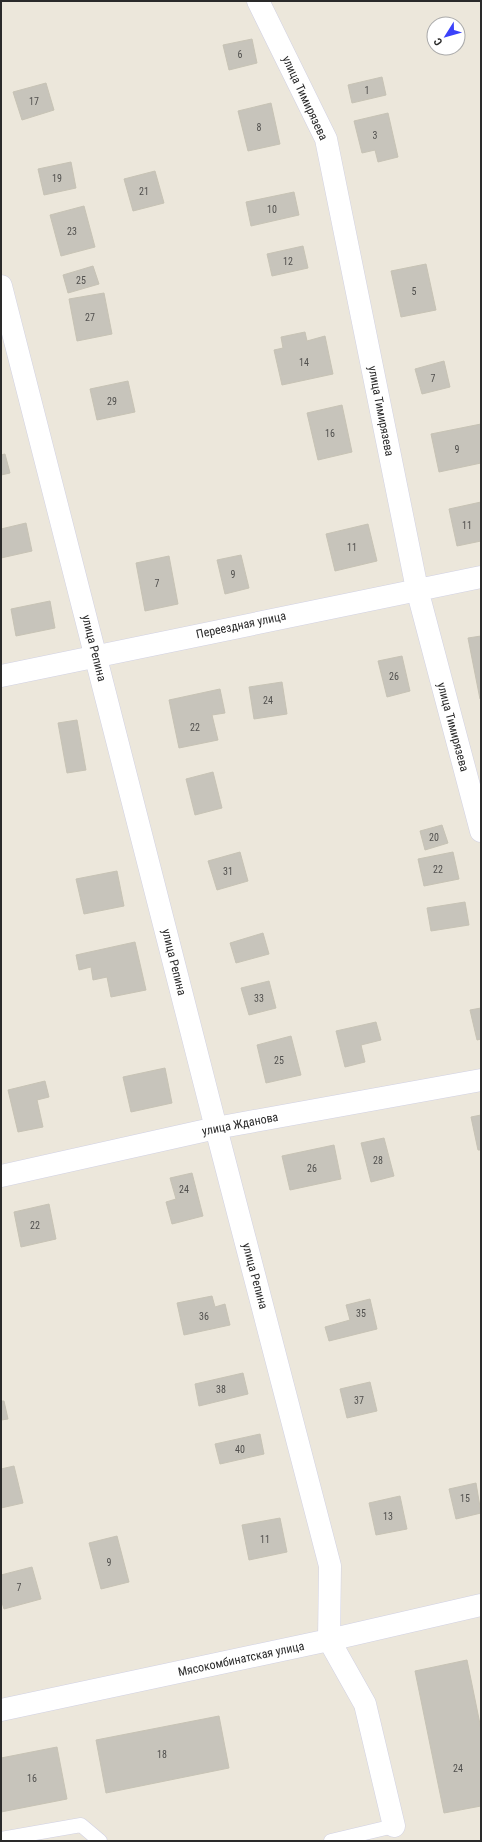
<svg xmlns="http://www.w3.org/2000/svg" width="482" height="1842" viewBox="0 0 482 1842" font-family="'Roboto Condensed',sans-serif">
<style>
.building{fill:#c7c4bb;stroke:#c7c3b5}
.lines{fill:none;stroke-linecap:round;stroke-linejoin:round}
.service-casing{stroke:#d1d1e3;stroke-width:15}
.minor-casing{stroke:#d1d1e3;stroke-width:23}
.tertiary-casing{stroke:#d1d1e3;stroke-width:23}
.service{stroke:#fff;stroke-width:14}
.minor{stroke:#fff;stroke-width:22}
.tertiary{stroke:#fff;stroke-width:22}
.labels{text-anchor:middle;dominant-baseline:central;stroke-width:3;stroke-linejoin:round;paint-order:stroke}
.number-label{font-size:10px;fill:#51504e}
.street-label{font-size:12px;fill:#2a2a2a;stroke:#fff}
</style>
<rect width="100%" height="100%" fill="#ece7db"/>
<path class="building" d="M252 39 257 63 229 70 223 45Z
M382 77 386 95 352 103 348 85Z
M46 83 54 110 22 120 13 92Z
M271 103 280 144 248 151 238 111Z
M388 113 398 157 378 162 375 150 362 153 354 121Z
M71 162 76 188 44 195 38 169Z
M155 171 164 203 133 211 124 179Z
M294 192 299 215 251 226 246 202Z
M84 206 95 247 61 256 50 215Z
M303 246 308 268 272 276 267 254Z
M426 264 436 310 401 317 391 271Z
M93 266 99 284 68 293 63 275Z
M104 293 112 334 77 341 69 299Z
M305 332 307 341 325 336 333 374 282 385 274 350 283 348 281 337Z
M444 361 450 387 422 394 415 369Z
M128 381 135 412 97 420 90 389Z
M342 405 352 452 318 460 307 413Z
M481 424V463L439 472 431 434Z
M5 454 10 473 1 475V455Z
M481 502V541L457 546 449 509Z
M26 523 32 551 1 558V529Z
M368 524 377 561 335 571 326 534Z
M241 555 249 588 225 594 217 560Z
M169 556 178 604 145 611 136 563Z
M50 601 55 628 16 636 11 609Z
M481 636V698L480 699 468 638Z
M402 656 410 691 387 697 378 661Z
M282 682 287 714 254 719 249 687Z
M220 689 225 713 212 715 218 740 179 748 169 700Z
M77 720 86 770 67 773 58 723Z
M213 772 222 808 195 815 186 779Z
M442 825 448 843 425 850 420 831Z
M240 852 248 881 217 890 208 861Z
M453 852 459 879 424 886 418 859Z
M117 871 124 906 84 914 76 879Z
M465 902 469 925 431 931 427 908Z
M263 933 269 954 236 963 230 943Z
M135 942 146 990 111 997 107 977 93 980 91 967 79 970 76 955Z
M269 981 276 1008 249 1015 241 988Z
M481 1008V1039L477 1040 470 1010Z
M376 1022 381 1040 361 1045 365 1062 345 1067 336 1031Z
M291 1036 301 1075 266 1083 257 1045Z
M165 1068 172 1103 131 1112 123 1077Z
M45 1081 49 1097 37 1100 43 1127 18 1132 8 1090Z
M481 1115V1150H478L471 1117Z
M384 1138 394 1176 371 1182 361 1143Z
M334 1145 341 1179 290 1190 282 1156Z
M192 1173 203 1216 172 1224 166 1202 176 1199 170 1178Z
M49 1204 56 1239 21 1247 14 1212Z
M212 1296 215 1307 225 1304 230 1325 184 1335 177 1303Z
M370 1299 377 1329 329 1341 325 1327 350 1320 346 1305Z
M243 1373 248 1394 199 1406 195 1384Z
M370 1382 377 1411 347 1418 340 1389Z
M1 1401H4L8 1419 1 1420Z
M260 1434 264 1454 220 1464 215 1444Z
M14 1466 23 1503 1 1508V1469Z
M476 1483 481 1513 456 1519 449 1489Z
M400 1496 407 1529 376 1535 369 1503Z
M280 1518 287 1552 249 1560 242 1525Z
M117 1536 129 1582 101 1589 89 1543Z
M32 1567 41 1599 4 1609 1 1599V1575Z
M467 1660 481 1729V1806L444 1813 415 1671Z
M219 1716 229 1768 106 1793 96 1740Z
M57 1747 67 1799 1 1812V1758Z"/>
<g class="lines">
<defs>
<path id="service" d="M1 1839 81 1825 100 1841
M331 1841 394 1826"/>
<path id="minor" d="M258 1 326 139 417 589 481 831
M1 286 216 1128 1 1176
M1 676 481 577
M394 1826 365 1704 329 1640 481 1605"/>
<path id="tertiary" d="M1 1710 329 1640 330 1566 216 1128 481 1080"/>
</defs>
<use href="#service" class="service-casing"/>
<use href="#minor" class="minor-casing"/>
<use href="#tertiary" class="tertiary-casing"/>
<use href="#service" class="service"/>
<use href="#minor" class="minor"/>
<use href="#tertiary" class="tertiary"/>
</g>
<g class="labels">
<g class="number-label">
<text x="240" y="54">6</text>
<text x="367" y="90">1</text>
<text x="34" y="101">17</text>
<text x="259" y="127">8</text>
<text x="375" y="135">3</text>
<text x="57" y="178">19</text>
<text x="144" y="191">21</text>
<text x="272" y="209">10</text>
<text x="72" y="231">23</text>
<text x="288" y="261">12</text>
<text x="81" y="280">25</text>
<text x="414" y="291">5</text>
<text x="90" y="317">27</text>
<text x="304" y="362">14</text>
<text x="433" y="378">7</text>
<text x="112" y="401">29</text>
<text x="330" y="433">16</text>
<text x="457" y="449">9</text>
<text x="467" y="525">11</text>
<text x="352" y="547">11</text>
<text x="233" y="574">9</text>
<text x="157" y="583">7</text>
<text x="394" y="676">26</text>
<text x="268" y="700">24</text>
<text x="195" y="727">22</text>
<text x="434" y="837">20</text>
<text x="438" y="869">22</text>
<text x="228" y="871">31</text>
<text x="259" y="998">33</text>
<text x="279" y="1060">25</text>
<text x="378" y="1160">28</text>
<text x="312" y="1168">26</text>
<text x="184" y="1189">24</text>
<text x="35" y="1225">22</text>
<text x="361" y="1313">35</text>
<text x="204" y="1316">36</text>
<text x="221" y="1389">38</text>
<text x="359" y="1400">37</text>
<text x="240" y="1449">40</text>
<text x="465" y="1498">15</text>
<text x="388" y="1516">13</text>
<text x="265" y="1539">11</text>
<text x="109" y="1562">9</text>
<text x="19" y="1587">7</text>
<text x="162" y="1754">18</text>
<text x="458" y="1768">24</text>
<text x="32" y="1778">16</text>
</g>
<g class="street-label">
<text transform="translate(305 98) rotate(65)">улица Тимирязева</text>
<text transform="translate(381 411) rotate(79)">улица Тимирязева</text>
<text transform="translate(241 625) rotate(-12)">Переездная улица</text>
<text transform="translate(94 648) rotate(76)">улица Репина</text>
<text transform="translate(453 727) rotate(75)">улица Тимирязева</text>
<text transform="translate(174 962) rotate(76)">улица Репина</text>
<text transform="translate(240 1124) rotate(-11)">улица Жданова</text>
<text transform="translate(255 1276) rotate(75)">улица Репина</text>
<text transform="translate(241 1659) rotate(-12)">Мясокомбинатская улица</text>
</g>
</g>
<rect width="482" height="1842" fill="none" stroke="#2a2a2a" stroke-width="4"/>
<g transform="translate(446 36) rotate(233)"><circle r="19" fill="#ffffff" stroke="#aaaaaa"/>
<path d="M0-3L7 15L0 10L-7 15Z" fill="#3b42fa"/>
<text y="-6" font-size="11" font-weight="bold" text-anchor="middle" fill="#2a2a2a">С</text>
</g>
</svg>
